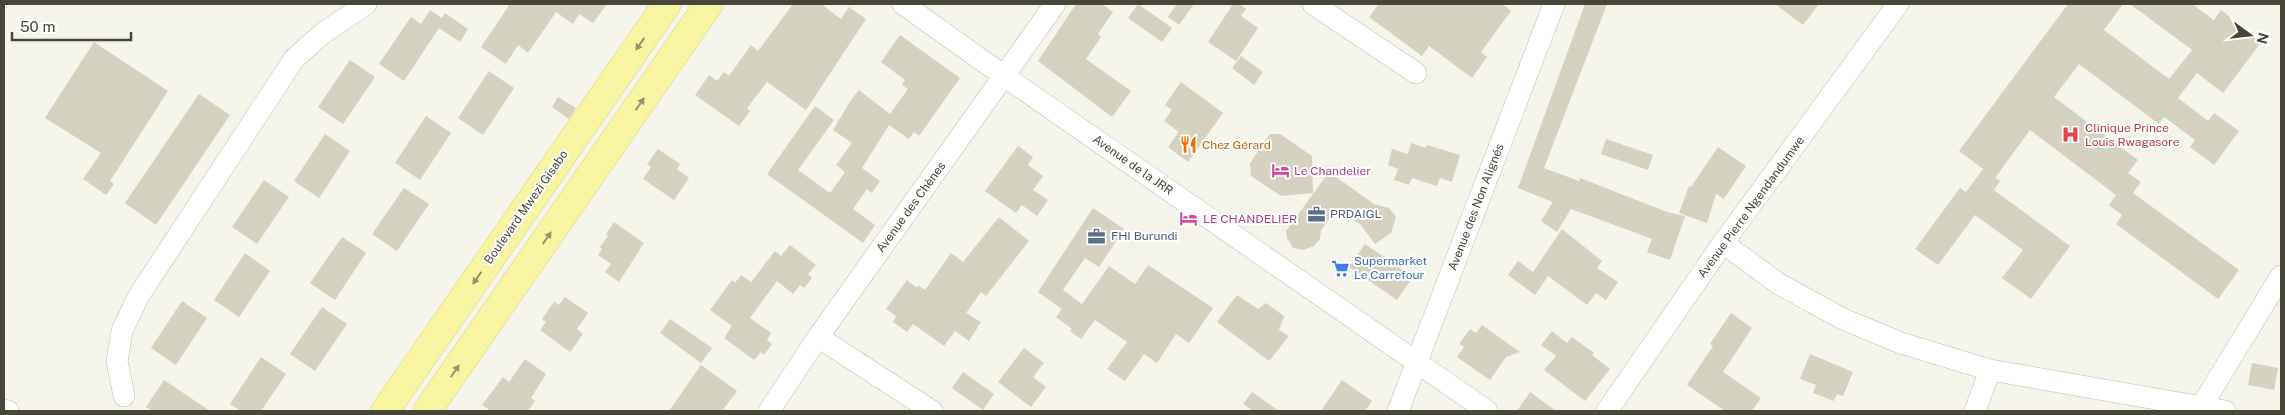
<svg xmlns="http://www.w3.org/2000/svg" width="2285" height="415" viewBox="0 0 2285 415" font-family="'Public Sans',sans-serif">
<style>
.building{fill:#d5d2c1}
.lines{fill:none;stroke-linecap:round;stroke-linejoin:round}
.minor-casing{stroke:#bfbeae;stroke-width:22}
.major-casing{stroke:#dbd672;stroke-width:29}
.minor{stroke:#fff;stroke-width:21}
.major{stroke:#f7f4a2;stroke-width:28}
.oneway{fill:#979468}
.labels{text-anchor:middle;dominant-baseline:central;stroke-width:4;stroke-linejoin:round;paint-order:stroke}
.health-label{font-size:12px;fill:#be3a42;stroke:#fff;text-anchor:start}
.food-label{font-size:12px;fill:#c56008;stroke:#fff;text-anchor:start}
.street-label{font-size:12px;fill:#484639;stroke:#fff}
.hotel-label{font-size:12px;fill:#b23c85;stroke:#fff;text-anchor:start}
.service-label{font-size:12px;fill:#4e5e75;stroke:#fff;text-anchor:start}
.shop-label{font-size:12px;fill:#366cbe;stroke:#fff;text-anchor:start}
</style>
<rect width="100%" height="100%" fill="#f4f4eb"/>
<path class="building" d="M510 4H607L593 23 579 14 573 24 556 12 528 53 518 45 506 64 481 47Z
M793 4H821L841 19 849 7 866 19 806 110 767 82 747 108 750 111 739 126 695 95 709 75 717 81 724 72 729 76 751 45 758 51Z
M1076 4H1102L1113 12 1098 34 1101 37 1086 59 1131 91 1112 117 1038 61Z
M1138 4 1172 28 1162 42 1128 18Z
M1177 4H1194L1179 25 1168 17Z
M1233 4H1239L1246 9 1241 16 1258 28 1236 61 1208 42Z
M1379 4H1502L1511 11 1481 52 1487 57 1472 78 1429 46 1422 56 1369 17Z
M1585 4H1607L1544 168 1579 181 1580 178 1667 212 1685 216 1670 260 1647 252 1652 239 1571 209 1557 232 1541 221 1553 202 1518 188Z
M1775 4H1819L1803 25Z
M2068 4H2123L2104 30 2169 79 2192 50 2130 4H2192L2214 20 2221 10 2262 41 2223 93 2197 73 2178 98 2208 121 2214 113 2239 131 2214 165 2190 147 2195 140 2164 117 2159 124 2079 64 2054 97 2138 160 2128 173 2141 182 2133 193 2239 270 2218 299 2116 224 2122 215 2109 205 2116 195 2030 130 1995 178 2000 181 1994 190 2070 246 2031 299 2002 278 2023 250 1975 215 1938 265 1915 249 1960 188 1966 192 1983 169 1959 151Z
M430 10 442 18 445 13 468 29 460 42 439 28 404 81 379 64 411 17 421 24Z
M900 35 960 78 919 136 914 132 909 139 889 125 862 168 880 181 872 193 867 189 853 209 875 225 863 243 767 174 815 106 834 120 798 170 830 193 845 172 836 165 852 143 833 130 851 100 859 90 890 114 908 89 902 85 905 80 881 62Z
M94 42 168 91 110 181 114 184 106 195 83 179 101 153 45 118Z
M1241 56 1263 72 1254 85 1232 68Z
M350 60 375 77 343 124 318 107Z
M489 71 514 88 483 135 458 118Z
M1181 82 1223 113 1188 162 1168 147 1179 132 1164 121 1172 110 1165 105Z
M199 94 230 115 156 225 125 203Z
M558 97 576 108 569 119 552 107Z
M426 116 451 133 420 180 395 163Z
M325 134 350 151 319 198 294 181Z
M1270 134H1280L1312 156 1313 193 1281 196 1251 176 1250 163Z
M1606 139 1653 155 1648 170 1601 154Z
M1411 143 1426 148 1427 145 1460 155 1452 182 1440 178 1437 186 1412 178 1409 185 1394 180 1398 169 1388 165 1392 149 1408 154Z
M1018 146 1033 157 1028 165 1043 176 1033 190 1048 200 1037 216 1022 205 1016 213 985 191Z
M1718 147 1746 166 1724 199 1716 194 1707 223 1679 213 1689 186 1691 187Z
M658 149 680 164 677 169 689 178 674 200 643 179 651 167 647 164Z
M1329 172 1374 204 1389 208 1396 217 1391 233 1375 244 1360 224 1337 209 1321 230 1320 239 1314 246 1303 250 1293 248 1287 238 1286 231Z
M264 180 289 197 257 244 232 227Z
M404 188 429 204 397 251 372 234Z
M1093 208 1124 229 1099 267 1085 258 1063 290 1082 304 1109 266 1135 284 1148 265 1213 308 1189 343 1176 334 1157 363 1144 354 1125 381 1107 369 1127 342 1095 320 1081 339 1070 331 1072 329 1056 317 1062 309 1038 292Z
M999 217 1029 241 986 296 981 292 966 313 981 322 969 341 955 331 944 346 913 324 907 332 893 322 896 316 886 309 907 280 917 288 918 285 925 290 951 253 963 262Z
M614 222 644 243 619 282 605 272 611 264 598 255 602 249 600 247 608 236 606 234Z
M1562 229 1602 261 1597 268 1618 282 1606 300 1596 293 1587 305 1548 276 1535 295 1508 275 1518 261 1533 272Z
M342 237 366 253 335 300 310 283Z
M1365 244 1413 277 1397 300 1349 267Z
M790 245 816 265 808 274 812 278 804 288 800 285 793 294 777 281 750 318 771 333 767 340 772 344 764 355 761 352 754 360 724 338 732 326 710 310 732 280 735 283 741 275 751 282 775 251 781 256Z
M245 253 270 271 239 317 214 300Z
M1237 295 1258 309 1266 303 1284 316 1279 330 1289 336 1269 361 1217 322Z
M565 297 588 313 577 329 583 334 570 352 540 330 546 322 542 319 554 302 559 305Z
M182 301 207 318 176 365 151 348Z
M322 307 347 324 315 371 290 354Z
M1731 313 1752 328 1723 372 1761 398 1752 411H1725L1687 385 1713 346 1710 344Z
M670 319 712 348 701 363 660 333Z
M1482 325 1520 352 1506 357 1490 380 1457 357 1464 347 1459 344 1470 329 1476 333Z
M1552 331 1567 343 1572 337 1594 353 1592 355 1610 369 1585 401 1544 370 1556 356 1541 345Z
M1024 348 1044 363 1033 377 1046 387 1031 407 998 382Z
M1810 354 1853 372 1843 396 1837 394 1834 401 1813 393 1816 385 1800 379Z
M261 357 286 374 261 411H241L230 404Z
M525 359 546 374 531 398 535 401 528 411H491L482 405 503 377 509 382Z
M2252 363 2278 368 2274 390 2248 385Z
M701 365 737 391 722 411H669Z
M963 372 994 394 983 410 952 388Z
M164 380 210 411H153L146 407Z
M1342 380 1372 401 1365 411H1321Z
M1252 392 1279 411H1253L1243 404Z
M1530 392 1556 411H1517Z"/>
<g class="lines">
<defs>
<path id="minor" d="M903 4 1004 76 1487 411
M1313 4 1416 73
M1723 243 1779 284 1843 319 1901 343 1990 370 2225 411
M818 337 932 411
M124 396 117 361 122 331 138 297 294 59 322 34 366 4
M2201 407 2281 276
M4 410 8 411
M769 411 818 337 1055 4
M1398 411 1554 4
M1607 411 1723 243 1898 4
M1975 411 1990 370"/>
<path id="major" d="M385 411 667 4
M427 411 709 4"/>
</defs>
<use href="#minor" class="minor-casing"/>
<use href="#major" class="major-casing"/>
<use href="#minor" class="minor"/>
<use href="#major" class="major"/>
</g>
<defs><path id="oneway-solid" d="M-6-.8H1V-3.2L6.5 0L1 3.2V.8H-6Z" transform="scale(1.25)"/></defs>
<g class="oneway">
<use href="#oneway-solid" transform="translate(640 44) rotate(125)"/>
<use href="#oneway-solid" transform="translate(640 104) rotate(-55)"/>
<use href="#oneway-solid" transform="translate(547 238) rotate(-55)"/>
<use href="#oneway-solid" transform="translate(477 278) rotate(125)"/>
<use href="#oneway-solid" transform="translate(455 371) rotate(-55)"/>
</g>
<defs>
<symbol id="hospital-bare" viewBox="-9 -9 18 18"><path d="M-5-5h3v3.5h4V-5h3V5h-3V1.5h-4V5h-3Z" fill="#e0444e" stroke="#fff" stroke-width="2.5" paint-order="stroke"/></symbol>
<symbol id="restaurant-bare" viewBox="-9 -9 18 18"><path d="M-5-6h1v4h1v-4h1v4h1v-4h1v5L-1.5 .5V6h-2V.5L-5-1ZM5-6V6H3V1.5H1.5Q1.5-4 5-6Z" fill="#e8710a" stroke="#fff" stroke-width="2.5" paint-order="stroke"/></symbol>
<symbol id="hotel-bare" viewBox="-9 -9 18 18"><path d="M-6-4.5h1.5V1H6V5H4.5V3h-9V5H-6ZM-4 0a1.8 1.8 0 1 1 3.6 0ZM.5 0V-2.5h3Q6-2.5 6 0Z" fill="#d1479c" stroke="#fff" stroke-width="2.5" paint-order="stroke"/></symbol>
<symbol id="office-bare" viewBox="-9 -9 18 18"><path d="M-6-3h4V-5.5h4V-3h4V5H-6ZM-1-4.5V-3h2v-1.5ZM-6 0V1H6V0Z" fill="#5c6f8a" stroke="#fff" stroke-width="2.5" paint-order="stroke"/></symbol>
<symbol id="supermarket-bare" viewBox="-9 -9 18 18"><path d="M-6-5.5h2.5l.6 2H6L4.5 2H-2.5L-4.4-4H-6ZM-1.5 3.2a1.3 1.3 0 1 0 .1 0ZM3 3.2a1.3 1.3 0 1 0 .1 0Z" fill="#3f7fe0" stroke="#fff" stroke-width="2.5" paint-order="stroke"/></symbol>
</defs>
<g fill-rule="evenodd">
<use href="#hospital-bare" x="2058" y="122" width="25" height="25"/>
<use href="#restaurant-bare" x="1176" y="132" width="25" height="25"/>
<use href="#hotel-bare" x="1268" y="158" width="25" height="25"/>
<use href="#office-bare" x="1304" y="202" width="25" height="25"/>
<use href="#hotel-bare" x="1176" y="206" width="25" height="25"/>
<use href="#office-bare" x="1084" y="224" width="25" height="25"/>
<use href="#supermarket-bare" x="1328" y="256" width="25" height="25"/>
</g>
<g class="labels">
<g class="health-label">
<text x="2085" y="128">Clinique Prince<tspan x="2085" dy="14">Louis Rwagasore</tspan></text>
</g>
<g class="food-label">
<text x="1202" y="145">Chez Gérard</text>
</g>
<g class="street-label">
<text transform="translate(1133 165) rotate(35)">Avenue de la JRR</text>
<text transform="translate(526 207) rotate(-55)">Boulevard Mwezi Gisabo</text>
<text transform="translate(911 207) rotate(-54)">Avenue des Chènes</text>
<text transform="translate(1476 207) rotate(-69)">Avenue des Non Alignés</text>
<text transform="translate(1751 207) rotate(-54)">Avenue Pierre Ngendandumwe</text>
</g>
<g class="hotel-label">
<text x="1294" y="171">Le Chandelier</text>
<text x="1203" y="219">LE CHANDELIER</text>
</g>
<g class="service-label">
<text x="1330" y="214">PRDAIGL</text>
<text x="1111" y="236">FHI Burundi</text>
</g>
<g class="shop-label">
<text x="1354" y="261">Supermarket<tspan x="1354" dy="14">Le Carrefour</tspan></text>
</g>
</g>
<rect width="2285" height="415" fill="none" stroke="#484639" stroke-width="10"/>
<g transform="translate(2250 35) rotate(105)" stroke="#ffffff" stroke-width="4" paint-order="stroke">
<path d="M0-4L9 19L0 12L-9 19Z" fill="#484639"/>
<text y="-8" font-size="14" font-weight="bold" text-anchor="middle" fill="#484639">N</text>
</g>
<path d="M12 32v8h119v-8" fill="none" stroke="#484639" stroke-width="2.5"/>
<text x="20" y="32" font-size="15" fill="#484639" stroke="#ffffff" stroke-width="4" paint-order="stroke">50 m</text>
</svg>
